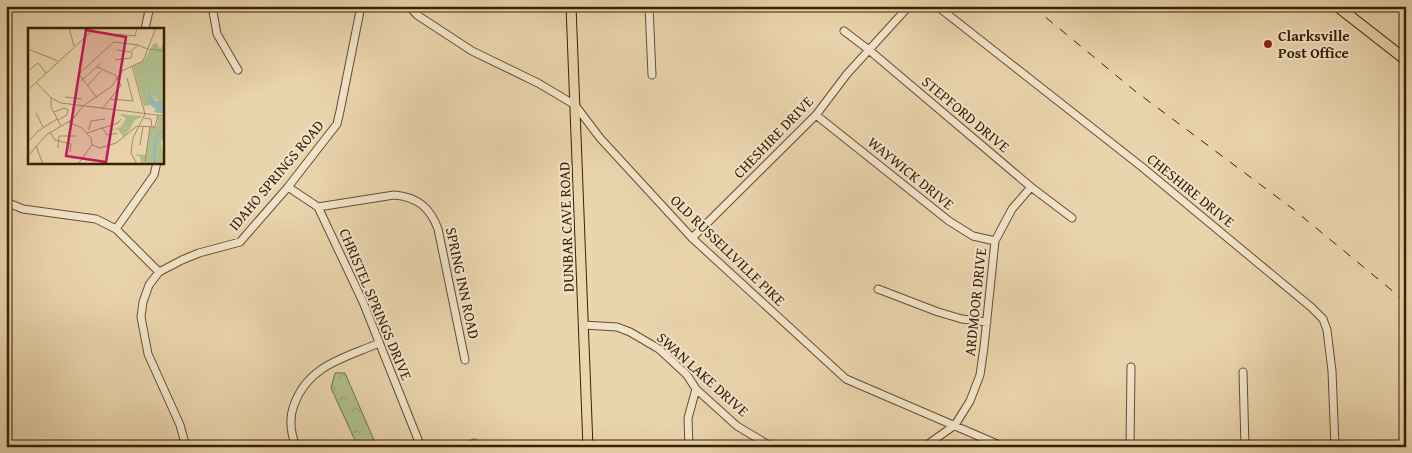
<svg xmlns="http://www.w3.org/2000/svg" width="1412" height="453" viewBox="0 0 1412 453" font-family="'Gentium Book Plus',serif">
<style>
.forest{fill:url(#forest-crowns);stroke:#747048}
.lines{fill:none;stroke-linecap:round;stroke-linejoin:round}
.minor-casing{stroke:#654e2d;stroke-width:9}
.major-casing{stroke:#392102;stroke-width:11}
.highway-casing{stroke:#392102;stroke-width:12}
.minor{stroke:#f1e3ca;stroke-width:7}
.major{stroke:#ead4ad;stroke-width:9}
.highway{stroke:#ead4ad;stroke-width:10}
.rail{stroke:#392102;stroke-width:1;stroke-dasharray:9 9;stroke-linecap:butt}
.poi-dot{fill:#8f2418;stroke:#f1e3ca;stroke-width:2}
.labels{text-anchor:middle;dominant-baseline:central;stroke-width:4;stroke-linejoin:round;paint-order:stroke}
.poi-label{font-size:15px;font-weight:bold;fill:#392102;stroke:#f1e3ca;text-anchor:start}
.street-label{font-size:15px;fill:#392102;stroke:#f1e3ca}
.inset-river{fill:none;stroke:#9ab7b3;stroke-width:2.5}
.inset-road{fill:none;stroke:#a38c69;stroke-width:1}
.view{fill:#c2185b;fill-opacity:0.15;stroke:#c2185b;stroke-width:2.5}
.inset-edge{fill:none;stroke:#392102;stroke-width:2.5}
</style>
<defs>
<pattern id="forest-crowns" width="20" height="18" patternUnits="userSpaceOnUse" patternTransform="scale(1.25)"><rect width="20" height="18" fill="#b0be8f"/><path d="M2 6a3 3 0 1 1 6 0M12 15a3 3 0 1 1 6 0" fill="none" stroke="#98a37a"/></pattern>
</defs>
<rect width="100%" height="100%" fill="#ead4ad"/>
<filter id="stains"><feTurbulence type="fractalNoise" baseFrequency=".004" numOctaves="4"/><feColorMatrix values="0 0 0 0 .2 0 0 0 0 .09 0 0 0 0 .02 0 0 0 .5 -.17"/></filter>
<radialGradient id="worn" r=".72"><stop offset=".6" stop-color="#630" stop-opacity="0"/><stop offset="1" stop-color="#630" stop-opacity=".3"/></radialGradient>
<path class="forest" d="M335 373H345L377 447H358L331 388Z"/>
<g class="lines">
<defs>
<path id="minor" d="M212 6 217 34 238 70
M409 6 417 15 472 51 538 83 575 105 600 138 692 238 846 379 1004 447
M649 6 652 75
M937 6 1142 167 1311 307 1323 319 1327 330 1332 371 1335 447
M145 29 150 6
M844 31 869 50 1031 187 1072 218
M816 115 949 221 973 236 995 241
M288 187 318 207 363 302 421 447
M6 202 23 209 96 219 116 229 159 272
M318 207 394 195C417 197 430 207 438 229L465 360
M116 229 154 175 157 162
M692 238 816 115 847 74 909 6
M878 289 938 312 962 319 987 322
M583 325 617 327 630 332 659 349 687 375 696 389 737 426 772 447
M1243 372 1245 447
M186 447 180 425 148 354 141 317 143 302 149 285 159 272 182 260 199 253 240 242 288 187 337 124 340 111 361 6
M296 447C291 434 289 418 294 405 308 365 345 358 379 343
M469 447 474 443
M689 447 688 418 696 389
M924 447 955 425 970 401 980 375 984 347 995 241 1012 209 1031 187
M1130 447 1131 367"/>
<path id="major" d="M571 6 588 447"/>
<path id="highway" d="M1337 6 1406 60"/>
</defs>
<use href="#minor" class="minor-casing"/>
<use href="#major" class="major-casing"/>
<use href="#highway" class="highway-casing"/>
<use href="#minor" class="minor"/>
<use href="#major" class="major"/>
<use href="#highway" class="highway"/>
<path class="rail" d="M1032 6 1135 91 1293 209 1406 302"/>
</g>
<circle class="poi-dot" cx="1268" cy="44" r="5"/>
<g class="labels">
<g class="poi-label">
<text x="1278" y="35">Clarksville<tspan x="1278" dy="17">Post Office</tspan></text>
</g>
<g class="street-label">
<text transform="translate(966 114) rotate(40)">STEPFORD DRIVE</text>
<text transform="translate(773 137) rotate(-46)">CHESHIRE DRIVE</text>
<text transform="translate(911 173) rotate(39)">WAYWICK DRIVE</text>
<text transform="translate(276 175) rotate(-50)">IDAHO SPRINGS ROAD</text>
<text transform="translate(1191 190) rotate(39)">CHESHIRE DRIVE</text>
<text transform="translate(566 227) rotate(-92)">DUNBAR CAVE ROAD</text>
<text transform="translate(728 250) rotate(44)">OLD RUSSELLVILLE PIKE</text>
<text transform="translate(463 283) rotate(78)">SPRING INN ROAD</text>
<text transform="translate(975 302) rotate(-84)">ARDMOOR DRIVE</text>
<text transform="translate(376 304) rotate(67)">CHRISTEL SPRINGS DRIVE</text>
<text transform="translate(703 374) rotate(42)">SWAN LAKE DRIVE</text>
</g>
</g>
<g transform="translate(28 28)">
<rect width="136" height="136" fill="#ead4ad"/>
<path d="M136 14 137 68 134 74 129 72 119 62 123 77 116 78 105 38 116 33 125 16 129 15 132 21ZM90 86 115 88 107 92 96 110 90 101 77 104 93 99 98 90ZM130 88 136 89V108L133 114 136 136H113L112 129 106 126 118 127 122 99 129 98Z" fill="#b0be8f"/>
<path d="M120 62 128 73H136V86L126 84 128 79 125 80 120 73Z" fill="#9ab7b3"/>
<path class="inset-river" d="M126 136 127 112 137 99"/>
<path class="inset-road" d="M41 0 46 18M89 6 107 8 109 0M0 21 30 33M122 21 137 23M89 22 102 24 110 17M87 32 103 30 104 24M104 38 117 86 105 110 103 125 109 136M69 39 87 47 93 57 75 80M0 43 10 35 18 45M53 53 73 35M8 54 23 70 33 75 137 88M60 57 73 43M0 62 67 0M37 69 54 71M23 70V79L33 98M69 70 51 46 69 29 86 14 110 17 122 22M82 71 105 73 99 50M26 84 36 80 40 82 39 87 30 92M8 85 15 99M116 90 123 91 124 99M40 94 54 100 63 110 64 117 72 120 88 115 109 98 127 99 130 87M74 99 79 107 89 105M61 102 63 93 77 91M22 104 27 112 43 116 42 124M59 105 90 95 93 91M0 114 10 103 29 91M112 117 115 98M8 118 15 136M30 120 31 108H48M0 128 18 107 45 91 55 78 84 58 94 43 115 33 128 0M117 133 122 99M50 136 64 117"/>
<path class="view" d="M58 2 98 9 78 134 38 128Z"/>
<rect width="136" height="136" class="inset-edge"/>
</g>
<rect width="1412" height="453" fill="none" stroke="#ead4ad" stroke-width="25"/>
<rect x="8" y="8" width="1397" height="438" fill="none" stroke="#392102" stroke-width="2.5"/>
<rect x="12" y="12" width="1387" height="428" fill="none" stroke="#392102"/>
<rect width="100%" height="100%" filter="url(#stains)"/>
<rect width="100%" height="100%" fill="url(#worn)"/>
</svg>
